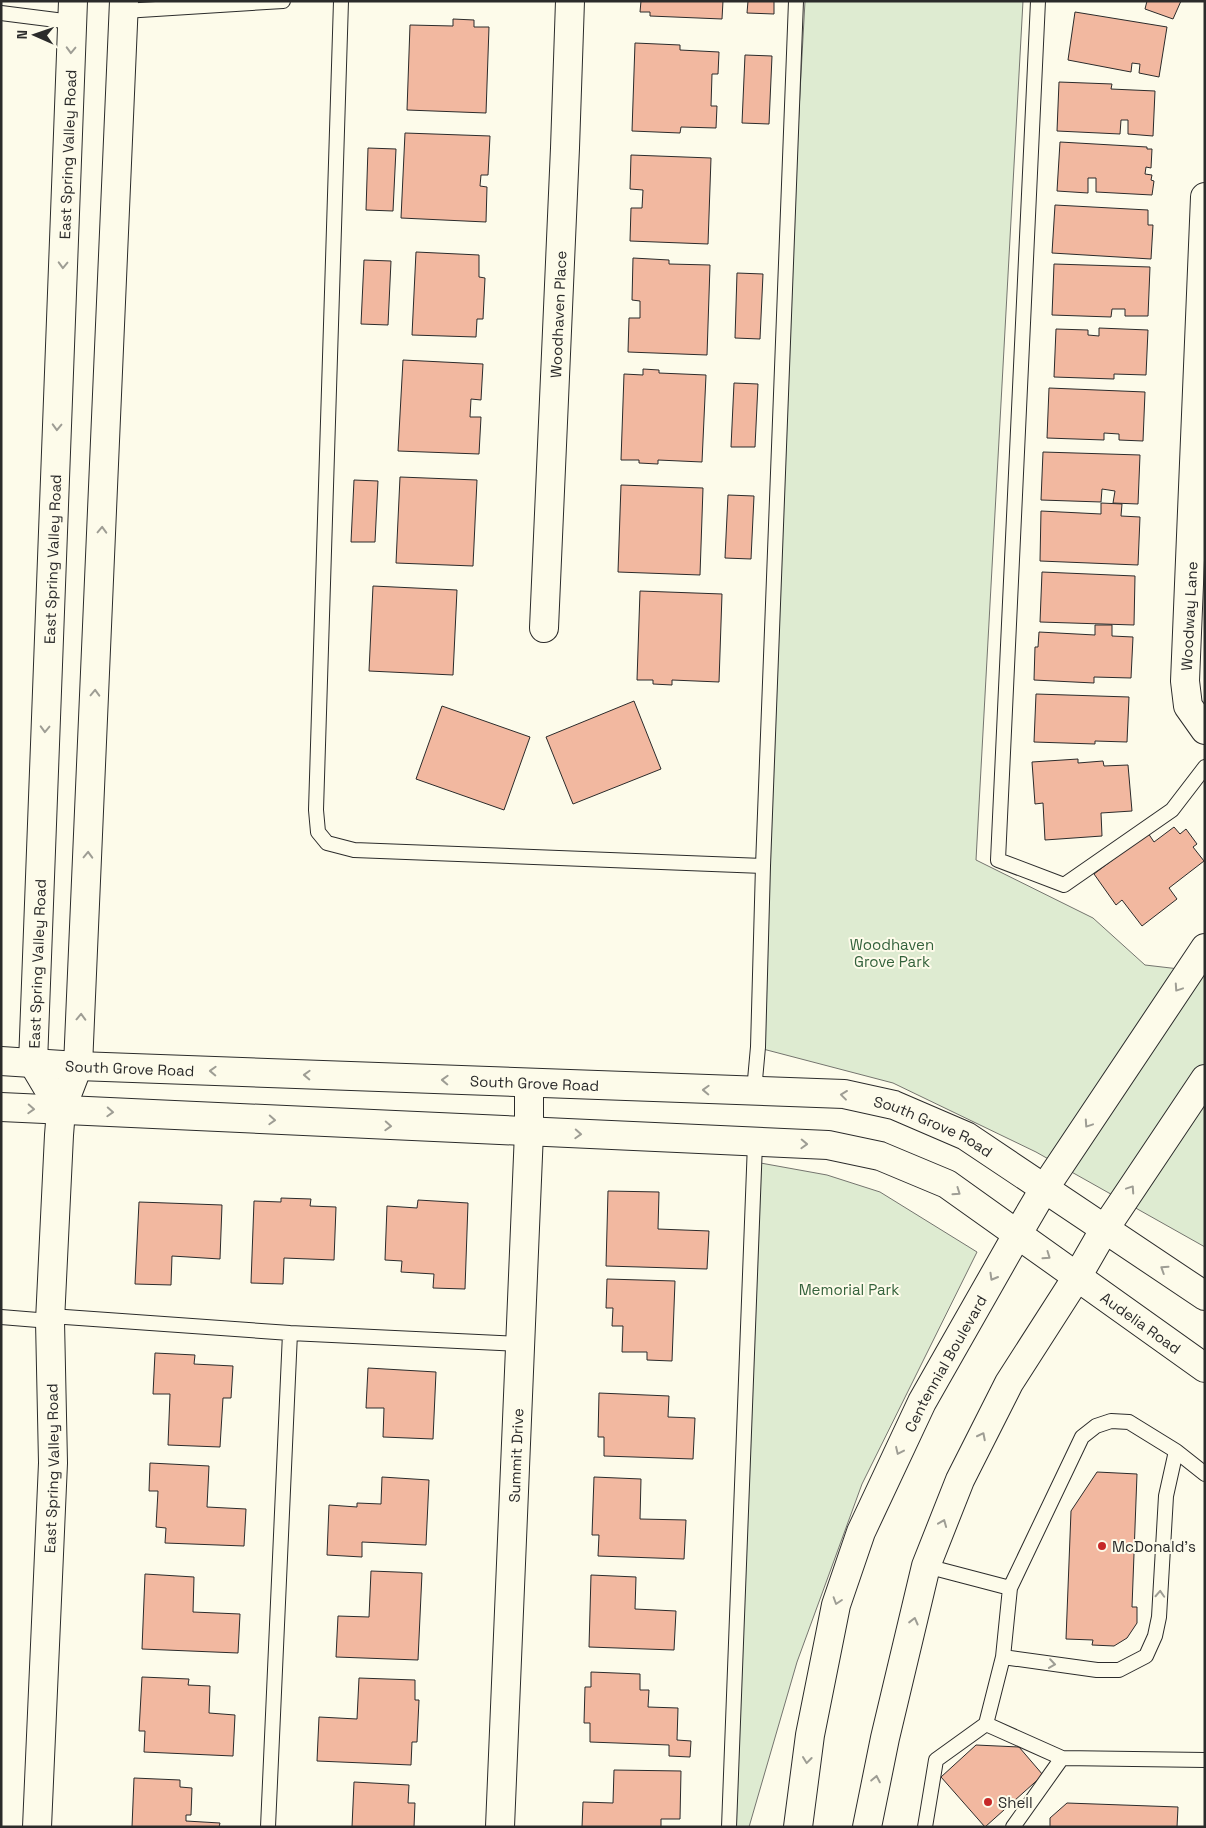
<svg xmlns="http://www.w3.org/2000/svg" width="1206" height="1828" viewBox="0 0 1206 1828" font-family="'Space Grotesk',sans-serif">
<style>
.green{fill:#deebd1;stroke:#74746e}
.building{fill:#f2b8a0;stroke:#2b2b2b}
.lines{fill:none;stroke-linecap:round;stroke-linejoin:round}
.service-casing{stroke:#2b2b2b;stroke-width:16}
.minor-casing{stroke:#2b2b2b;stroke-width:30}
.tertiary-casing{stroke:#2b2b2b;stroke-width:30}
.secondary-casing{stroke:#2b2b2b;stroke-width:30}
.service{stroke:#fdfbea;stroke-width:14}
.minor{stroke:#fdfbea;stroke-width:28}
.tertiary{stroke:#fdfbea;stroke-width:28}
.secondary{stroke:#fdfbea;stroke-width:28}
.oneway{stroke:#9e9d94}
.poi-dot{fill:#c62828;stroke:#fdfbea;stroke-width:2}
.labels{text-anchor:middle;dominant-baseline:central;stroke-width:4;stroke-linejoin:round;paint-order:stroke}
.street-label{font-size:15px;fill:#2b2b2b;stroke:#fdfbea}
.park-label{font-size:15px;fill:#34623c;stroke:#fdfbea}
.poi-label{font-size:15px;fill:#2b2b2b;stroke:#fdfbea;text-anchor:start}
</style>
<rect width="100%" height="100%" fill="#fdfbea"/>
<path class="green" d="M805 1H1023L976 860 1093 918 1145 965 1205 972V1247L1036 1152 893 1083 763 1049 775 550Z
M755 1162 827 1175 880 1192 977 1252 862 1484 797 1662 749 1827H729Z"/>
<path class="building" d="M641 1H723L722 19 650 16V12H640Z
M748 1H774V14L747 13Z
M1147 1H1181L1173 19 1145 9Z
M1075 12 1167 27 1159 77 1139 73 1140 64 1132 63 1131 72 1068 60Z
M453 19 474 20V27H489L486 113 407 110 410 25 453 26Z
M635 43 680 45V50L719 52 718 74H712L711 106H717L716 128 681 127 680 133 632 131Z
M745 55 772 56 769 124 742 123Z
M1059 82 1112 84 1111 89 1155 91 1153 136 1128 134V120H1121L1120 134 1057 131Z
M405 133 490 136 488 175H481L480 186 487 187 486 222 401 218Z
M1060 142 1147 147V149H1152L1151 168 1146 167 1145 174 1152 175 1151 180 1154 181 1152 195 1096 192V178H1088V193L1057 191Z
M368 148 396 149 393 211 366 210Z
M631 155 711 158 708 244 630 241 631 208H642L643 190 630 189Z
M1055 205 1148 210V225H1153L1151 259 1052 253Z
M416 252 479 255V277L485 278 483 319H477L476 337 412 335Z
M633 258 669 260V264L710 265 707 355 628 352 629 318H640V301L632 300Z
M364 260 391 261 388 325 361 324Z
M1054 264 1150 267 1148 316H1125V309H1112L1111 317 1052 315Z
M737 273 763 274 760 339 735 338Z
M1099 328 1148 330 1146 375 1114 374V379L1054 377 1056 329 1088 330V335L1099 336Z
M403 360 483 364 481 400 471 399 470 417H481L479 454 398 451Z
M643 369 659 370V373L706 375 702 462 658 460V464L639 463V460H621L624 374 643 375Z
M734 383 758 384 755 447H731Z
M1049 388 1145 392 1143 441 1119 440V434L1104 433V440L1047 438Z
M1043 452 1140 455 1138 504 1113 503 1115 491 1102 489 1101 502 1041 500Z
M400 477 477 480 473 566 396 563Z
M354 480 378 481 375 542H351Z
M621 485 703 488 700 575 618 572Z
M728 495 754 496 751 559 725 558Z
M1101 503 1122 504 1121 516 1140 517 1138 565 1040 561 1041 511 1101 514Z
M1042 572 1135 576 1134 625 1040 622Z
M373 586 457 590 453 675 369 671Z
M640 591 722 594 719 682 672 680V685L653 684V680H637Z
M1095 625H1112V636L1133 637 1131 678 1094 677V683L1034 680 1035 647H1038L1039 632 1095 635Z
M1036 694 1129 697 1127 742 1095 741V744L1034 742Z
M634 701 661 769 573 804 546 737Z
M442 706 530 737 504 810 416 779Z
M1078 759V763L1103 761 1104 766 1128 765 1132 811 1101 813 1102 836 1045 840 1043 803 1035 804 1032 762Z
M1174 827 1180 834 1186 829 1197 844 1193 847 1204 861 1169 888 1177 899 1142 926 1122 900 1116 905 1094 874 1148 833 1154 842Z
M608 1191 659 1192 658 1229 709 1231 707 1269 606 1266Z
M281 1198 311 1199 310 1206 336 1207 334 1260 284 1258 283 1284 251 1283 254 1201 281 1202Z
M418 1200 468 1203 465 1289 433 1288 434 1274 401 1272 402 1261 385 1260 387 1206 417 1208Z
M139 1202 222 1205 220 1259 172 1256 171 1285 135 1284Z
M607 1279 675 1281 672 1361 647 1360V1352H622L623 1326H612L613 1308H606Z
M155 1353 195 1355 194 1364 233 1366 231 1398H223L220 1447 168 1445 170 1394H153Z
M368 1368 436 1372 433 1439 383 1437 384 1408H366Z
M599 1393 669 1396 668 1417 695 1418 693 1459 604 1456V1437H598Z
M150 1463 209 1466 207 1507 246 1509 244 1546 165 1543 166 1528 156 1527 158 1491H149Z
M1097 1472 1137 1474 1132 1607H1137V1623L1127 1638 1114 1646 1092 1645 1093 1640 1066 1639 1071 1511Z
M382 1477 429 1480 426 1545 362 1542V1557L327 1555 329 1505 357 1507V1503L381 1504Z
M594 1477 641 1479 640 1519 686 1520 684 1559 598 1556 599 1535H592Z
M371 1571 422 1573 418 1660 336 1657 338 1616 369 1617Z
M145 1574 194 1577 193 1612 240 1614 238 1653 142 1649Z
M591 1575 636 1577 635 1609 676 1611 674 1650 589 1647Z
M591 1672 640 1674V1690H649L648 1707 678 1708 677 1740 691 1741 690 1757 669 1756V1745L590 1742V1723H584L585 1687H591Z
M142 1677 189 1679 188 1685 210 1686 209 1713 235 1715 233 1756 144 1752 145 1731H139Z
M359 1678 415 1680V1700H419L417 1742H412L411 1765 317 1761 319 1717 357 1719Z
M976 1745 1019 1747 1043 1775 985 1827 941 1777Z
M614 1770 681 1771 680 1819H661V1827H582L583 1802 613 1803Z
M134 1778 180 1780V1787L192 1788 191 1815H186V1821L220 1823 219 1827H132Z
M354 1782 409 1785 408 1803H415L414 1827H352Z
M1067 1803 1178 1807 1177 1827H1050V1818Z"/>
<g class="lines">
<defs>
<path id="service" d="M341 1 316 810 318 832 327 843 354 850 763 866
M1038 1 998 860 1064 885 1172 810 1205 767
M124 11 283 1
M1 13 72 22
M754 1091 758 1047 763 866 796 1
M51 1316 290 1333 520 1344
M1 1317 50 1321
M926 1566 1010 1588 1082 1437 1096 1426 1111 1421 1129 1422 1176 1451 1205 1474
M1003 1657 1097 1670H1119L1146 1656 1155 1636 1159 1617 1166 1496 1176 1451
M986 1724 1062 1758
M268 1827 290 1333
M729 1827 755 1143
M925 1827 936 1760 986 1724 1003 1657 1010 1588
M1013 1827 1062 1758 1205 1760"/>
<g id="minor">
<path d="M1205 197 1185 681 1188 706 1205 730"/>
<path id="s1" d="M544 628 565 148 570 1"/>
<path id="s2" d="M500 1827 529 1132V1083"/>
</g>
<g id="tertiary">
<path id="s3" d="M61 1110 33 1063 73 1"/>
<path id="s4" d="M37 1827 53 1463 50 1321 59 1135 61 1110 78 1066 124 1"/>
</g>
<g id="secondary">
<path id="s5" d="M1 1061 78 1066 844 1094 894 1105 966 1136 1205 1296"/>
<path id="s6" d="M1 1107 828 1145 880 1156 947 1184 1205 1368"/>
<path id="s7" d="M798 1827 810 1735 836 1605 861 1532 922 1402 1017 1235 1044 1189 1205 948"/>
<path d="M867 1827 885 1738 926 1566 960 1480 1009 1383 1077 1277 1104 1230 1205 1079"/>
</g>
</defs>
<use href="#service" class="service-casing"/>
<use href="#minor" class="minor-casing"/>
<use href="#tertiary" class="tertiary-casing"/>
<use href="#secondary" class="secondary-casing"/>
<use href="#service" class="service"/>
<use href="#minor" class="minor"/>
<use href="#tertiary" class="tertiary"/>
<use href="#secondary" class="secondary"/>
</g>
<defs><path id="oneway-chevron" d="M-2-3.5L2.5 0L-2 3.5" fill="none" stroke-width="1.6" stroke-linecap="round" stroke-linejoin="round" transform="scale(1.25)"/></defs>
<g class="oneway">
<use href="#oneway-chevron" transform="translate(71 50) rotate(92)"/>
<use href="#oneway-chevron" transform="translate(63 265) rotate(92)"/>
<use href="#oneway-chevron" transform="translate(57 427) rotate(92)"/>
<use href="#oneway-chevron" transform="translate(102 530) rotate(-88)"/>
<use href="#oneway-chevron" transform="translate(95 693) rotate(-88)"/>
<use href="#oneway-chevron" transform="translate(45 729) rotate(92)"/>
<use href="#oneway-chevron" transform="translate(88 855) rotate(-88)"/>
<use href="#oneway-chevron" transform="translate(1178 988) rotate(124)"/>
<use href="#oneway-chevron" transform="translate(81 1017) rotate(-88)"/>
<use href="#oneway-chevron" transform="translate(213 1071) rotate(-178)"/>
<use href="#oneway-chevron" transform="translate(307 1075) rotate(-178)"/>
<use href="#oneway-chevron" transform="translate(445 1080) rotate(-178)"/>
<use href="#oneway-chevron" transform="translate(706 1090) rotate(-178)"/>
<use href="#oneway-chevron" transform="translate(844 1095) rotate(-173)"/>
<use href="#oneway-chevron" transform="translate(31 1109) rotate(3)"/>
<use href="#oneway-chevron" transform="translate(110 1112) rotate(3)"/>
<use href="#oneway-chevron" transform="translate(272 1120) rotate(3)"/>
<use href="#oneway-chevron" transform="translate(1088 1124) rotate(124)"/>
<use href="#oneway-chevron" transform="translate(388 1126) rotate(3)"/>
<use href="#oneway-chevron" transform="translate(578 1134) rotate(3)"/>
<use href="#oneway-chevron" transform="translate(804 1144) rotate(2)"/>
<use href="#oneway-chevron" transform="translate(1131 1189) rotate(-56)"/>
<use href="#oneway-chevron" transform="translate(957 1192) rotate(35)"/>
<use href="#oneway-chevron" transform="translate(1047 1256) rotate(35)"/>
<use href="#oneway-chevron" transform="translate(1164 1269) rotate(-147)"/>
<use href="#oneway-chevron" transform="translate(993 1277) rotate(120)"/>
<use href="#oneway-chevron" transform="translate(982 1436) rotate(-63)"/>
<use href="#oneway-chevron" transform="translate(899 1451) rotate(115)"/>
<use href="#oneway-chevron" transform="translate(943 1523) rotate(-68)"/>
<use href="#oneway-chevron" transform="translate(1160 1594) rotate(-87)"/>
<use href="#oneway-chevron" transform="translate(837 1601) rotate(108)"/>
<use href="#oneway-chevron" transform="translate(914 1621) rotate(-76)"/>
<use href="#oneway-chevron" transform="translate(1052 1664) rotate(8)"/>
<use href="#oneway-chevron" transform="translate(807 1760) rotate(97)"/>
<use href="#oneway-chevron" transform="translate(876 1779) rotate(-79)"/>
</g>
<g class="poi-dot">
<circle cx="1102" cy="1546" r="5"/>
<circle cx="988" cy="1802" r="5"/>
</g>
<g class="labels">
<g class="street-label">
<text stroke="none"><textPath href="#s3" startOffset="964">East Spring Valley Road</textPath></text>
<text stroke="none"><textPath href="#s1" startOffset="314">Woodhaven Place</textPath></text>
<text stroke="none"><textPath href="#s3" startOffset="559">East Spring Valley Road</textPath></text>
<text transform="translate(1189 616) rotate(-87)">Woodway Lane</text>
<text stroke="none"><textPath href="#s3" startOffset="154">East Spring Valley Road</textPath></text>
<text stroke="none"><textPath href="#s5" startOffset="129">South Grove Road</textPath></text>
<text stroke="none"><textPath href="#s5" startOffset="534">South Grove Road</textPath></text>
<text stroke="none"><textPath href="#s5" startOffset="939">South Grove Road</textPath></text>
<text stroke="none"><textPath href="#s6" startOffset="1192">Audelia Road</textPath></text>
<text stroke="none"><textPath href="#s7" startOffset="491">Centennial Boulevard</textPath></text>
<text stroke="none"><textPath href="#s2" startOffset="372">Summit Drive</textPath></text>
<text stroke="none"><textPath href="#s4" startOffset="359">East Spring Valley Road</textPath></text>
</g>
<g class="park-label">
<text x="892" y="944">Woodhaven<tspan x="892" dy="17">Grove Park</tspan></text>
<text x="849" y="1289">Memorial Park</text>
</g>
<g class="poi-label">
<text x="1112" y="1546">McDonald's</text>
<text x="998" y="1802">Shell</text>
</g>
</g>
<rect width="1206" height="1828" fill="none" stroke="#2b2b2b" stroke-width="5"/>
<g transform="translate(35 35) rotate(272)" stroke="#fdfbea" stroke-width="4" paint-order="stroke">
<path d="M0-4L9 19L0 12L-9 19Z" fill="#2b2b2b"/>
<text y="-8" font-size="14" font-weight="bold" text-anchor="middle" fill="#2b2b2b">N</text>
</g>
</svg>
